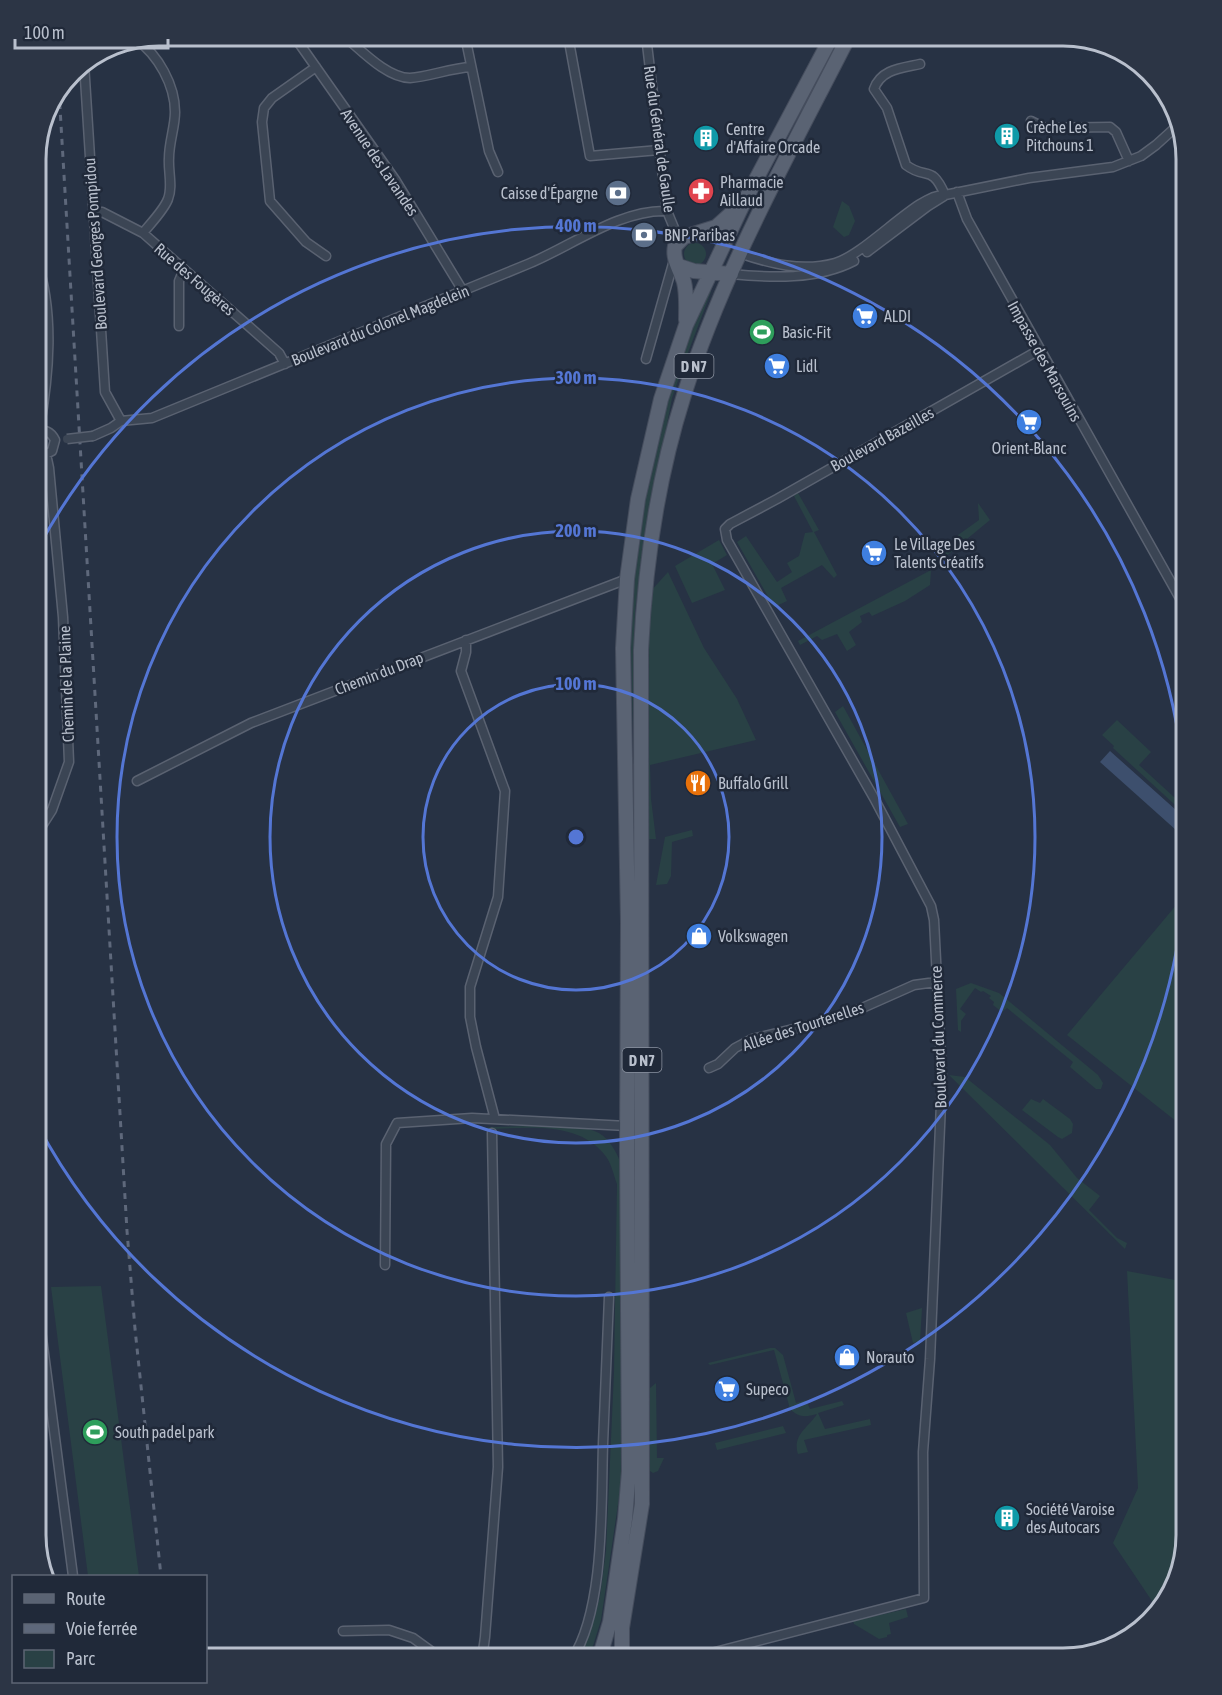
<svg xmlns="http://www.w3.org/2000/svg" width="1222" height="1695" viewBox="0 0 1222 1695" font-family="'Asap Condensed',sans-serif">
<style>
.green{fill:#294145}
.water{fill:#3d4f6d}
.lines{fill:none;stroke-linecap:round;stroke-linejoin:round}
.street-casing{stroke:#5a6271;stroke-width:11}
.primary-casing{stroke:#454d5d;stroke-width:16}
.street{stroke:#3b4554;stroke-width:8}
.primary{stroke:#5a6373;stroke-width:14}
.rail{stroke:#5e687b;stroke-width:3;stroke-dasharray:6 6;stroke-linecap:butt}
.street-bridge-casing{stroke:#5a6271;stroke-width:11;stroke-linecap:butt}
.street-bridge{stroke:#3b4554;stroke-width:8}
.ring{fill:none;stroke:#5476d4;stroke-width:3}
.labels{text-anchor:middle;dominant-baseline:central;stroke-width:5;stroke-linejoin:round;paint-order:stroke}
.shield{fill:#202939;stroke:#8b93a1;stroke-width:1.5}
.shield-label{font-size:15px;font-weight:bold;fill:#b9c0cd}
.poi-label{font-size:16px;fill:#b9c0cd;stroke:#202939;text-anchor:start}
.street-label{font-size:16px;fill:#b9c0cd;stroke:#202939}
.rim{fill:none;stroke:#b9c0cd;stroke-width:3}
.centre{fill:#5476d4;stroke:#202939;stroke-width:3}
.ring-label{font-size:18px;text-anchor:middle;font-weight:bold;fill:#5476d4;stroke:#202939;stroke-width:5;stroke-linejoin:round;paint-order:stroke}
</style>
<rect width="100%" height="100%" fill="#273244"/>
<path class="green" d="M842 201 849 206 855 221 849 235 844 237 833 227Z
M684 254a11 11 0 1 1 22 0a11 11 0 1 1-22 0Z
M710 289 711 292 684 363 672 398 647 529 635 611 633 732 630 617 644 499 654 449 672 385 707 291Z
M798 493 819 530 814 532 837 575 834 578 822 565 781 588 787 601 774 607 737 542 746 536 777 582 792 572 787 563 799 556 805 533 813 532 794 496Z
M978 503 990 520 933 567 930 564 956 542 958 535 979 520Z
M719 540 727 555 712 564 725 590 692 603 675 566Z
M931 570 930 585 905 601 872 616 869 612 860 616 862 622 849 632 856 645 847 651 837 634 822 640 817 636 800 645 798 641Z
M668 572 704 648 737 699 756 740 650 765 651 799 656 839H648L645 696 650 592Z
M843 706 908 824 900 827 835 712Z
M1117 720 1151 752 1139 765 1186 808V815L1113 748 1114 746 1102 735Z
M692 830 693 836 672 842 671 876 667 884 656 885 665 837Z
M1178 903 1186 910V1129L1067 1035Z
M971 983 999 993 1098 1075 1103 1083 1101 1089H1096L1070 1067 1073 1062 1007 1008 1002 1012 993 1005 994 1002 989 998 991 996 983 991 981 992 975 988 960 1009 966 1014 961 1021V1032L958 1030 956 989Z
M949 1075 965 1077 1050 1145 1077 1178 1100 1196 1089 1210 1117 1238 1127 1243 1125 1249Z
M1031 1099 1040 1103 1043 1099 1070 1119 1073 1124 1072 1133 1062 1139 1058 1137 1022 1110Z
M492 1127C518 1127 577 1121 599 1133 611 1140 618 1155 622 1167L621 1484 601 1620 592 1649 584 1659H576L594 1620 600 1596 606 1551 614 1372 617 1184C614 1176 612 1166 607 1158 578 1117 520 1130 477 1129Z
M1127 1271 1186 1282V1536L1169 1598 1125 1642 1102 1648 1156 1607 1113 1543 1138 1488Z
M101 1286 139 1576H88L51 1287Z
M922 1308 920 1342 913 1343 906 1313Z
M770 1348H775L783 1355 796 1403 806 1400 810 1409 842 1401 844 1405 818 1413 825 1429 870 1419 871 1425 804 1440 808 1452 798 1454C792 1435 808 1428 817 1414 806 1417 799 1418 790 1409L774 1350 710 1365 708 1363Z
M656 1383 657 1458H664L658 1471 653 1473 650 1471V1388Z
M783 1426 786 1433 717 1450 715 1443Z
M906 1609 908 1617 889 1623 891 1634 887 1635V1637L879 1639 854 1624 853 1621Z"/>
<path class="water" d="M1110 751 1186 819V839L1100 762Z"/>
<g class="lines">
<defs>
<path id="street" d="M294 36 396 181 463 291
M344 36C361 50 387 78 410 78 428 77 451 68 471 67
M465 36 489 151 498 172
M568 36 590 156 659 150
M646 36 667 211 679 240
M137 40C158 55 175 85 175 112 175 127 169 142 169 158 168 171 173 187 168 199 164 210 150 224 143 233
M84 63 105 392 121 421
M920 64C902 68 881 69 874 89L887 108 906 165C927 181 931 163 945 195
M316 67 272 98 264 108 262 122 270 201 306 242 326 256
M1031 121 1045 128 1110 127 1116 132 1129 161
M957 192 967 219 1186 609
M93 211 102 212 143 233 279 353 285 364
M867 252 928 206 944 196
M739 253C771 264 802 272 835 263 867 254 920 192 945 195L1029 178 1113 167 1141 156 1156 145 1177 126
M36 258C55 312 49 376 39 431
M731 274C771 278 817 280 854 261
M179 326V281L184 269
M646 359 674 260
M93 436 111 428 121 421 152 418C277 367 403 315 528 264 570 247 620 209 667 211
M36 452 46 454 52 451 55 440C51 432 44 428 37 433
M466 640V652L461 671 505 791 498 897 470 987V1017L476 1047 495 1119
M137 781 251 723 627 579
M36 835 52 810 69 762 63 617 49 468 46 454
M709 1068 718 1064 735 1048 752 1039 822 1022 860 1009 914 985 936 982
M385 1265 386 1144 397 1123 472 1118 627 1126
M36 1292 73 1576
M343 1631 389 1630 413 1638 442 1659
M482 1659 485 1637 498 1467 492 1133
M572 1659C605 1609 601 1504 603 1444 605 1395 607 1346 609 1297
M688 1659 924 1598 923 1452 930 1359 942 1080 934 920 931 906 874 798 727 540 725 529 730 524 777 499 1039 350"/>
<path id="primary" d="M679 266 694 271 731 274
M686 320C686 307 687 294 684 282 680 269 672 259 675 246L684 237 716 227 735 210
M599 1659 610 1622 625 1519 629 1471 627 1150 628 922 623 648 627 579 638 499 661 399 686 325 744 202 832 36
M622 1659V1628L642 1504 641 650C645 564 658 477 684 395 724 269 789 154 849 36"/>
</defs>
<use href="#street" class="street-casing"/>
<use href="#primary" class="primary-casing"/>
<use href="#street" class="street"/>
<use href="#primary" class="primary"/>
<path class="rail" d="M59 91 127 1231 135 1329 161 1576"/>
<defs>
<path id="street-bridge" d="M67 439 93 436"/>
</defs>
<use href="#street-bridge" class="street-bridge-casing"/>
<use href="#street-bridge" class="street-bridge"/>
</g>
<g class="ring">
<circle cx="576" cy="837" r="153"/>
<circle cx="576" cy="837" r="306"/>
<circle cx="576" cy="837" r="459"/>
<path d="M1186 874A611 611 0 0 1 37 1124M37 550A611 611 0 0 1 1186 800"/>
</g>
<defs>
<symbol id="building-disc" viewBox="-11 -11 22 22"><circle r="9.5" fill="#0f9aa8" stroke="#202939"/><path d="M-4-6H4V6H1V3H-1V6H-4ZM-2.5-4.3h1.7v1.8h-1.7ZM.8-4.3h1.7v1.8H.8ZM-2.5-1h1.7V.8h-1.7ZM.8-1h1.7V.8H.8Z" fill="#fff"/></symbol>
<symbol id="pharmacy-disc" viewBox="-11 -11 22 22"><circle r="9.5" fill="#e0444e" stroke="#202939"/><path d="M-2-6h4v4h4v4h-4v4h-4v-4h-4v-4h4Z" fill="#fff"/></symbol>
<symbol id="bank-disc" viewBox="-11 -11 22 22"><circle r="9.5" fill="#5c6f8a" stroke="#202939"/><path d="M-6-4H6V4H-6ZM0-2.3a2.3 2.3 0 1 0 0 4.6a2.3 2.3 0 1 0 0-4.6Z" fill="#fff"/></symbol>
<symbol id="supermarket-disc" viewBox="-11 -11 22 22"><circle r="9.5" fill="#3f7fe0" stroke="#202939"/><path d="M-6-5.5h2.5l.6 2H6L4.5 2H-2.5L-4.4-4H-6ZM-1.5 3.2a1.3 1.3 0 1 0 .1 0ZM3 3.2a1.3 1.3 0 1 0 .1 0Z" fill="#fff"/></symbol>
<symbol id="stadium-disc" viewBox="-11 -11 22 22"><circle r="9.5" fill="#2e9e5b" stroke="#202939"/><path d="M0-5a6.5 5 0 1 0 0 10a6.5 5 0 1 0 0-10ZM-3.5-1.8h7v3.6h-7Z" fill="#fff"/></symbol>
<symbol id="restaurant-disc" viewBox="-11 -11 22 22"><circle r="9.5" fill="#e8710a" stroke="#202939"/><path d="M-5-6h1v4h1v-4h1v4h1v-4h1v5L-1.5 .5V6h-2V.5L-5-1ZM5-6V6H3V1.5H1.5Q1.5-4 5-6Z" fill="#fff"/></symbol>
<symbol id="shop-disc" viewBox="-11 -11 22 22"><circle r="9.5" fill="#3f7fe0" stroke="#202939"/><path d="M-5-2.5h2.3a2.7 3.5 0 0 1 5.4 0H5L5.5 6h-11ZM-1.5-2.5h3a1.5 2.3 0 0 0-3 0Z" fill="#fff"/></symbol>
</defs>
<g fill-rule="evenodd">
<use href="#building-disc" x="992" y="121" width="30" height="30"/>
<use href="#building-disc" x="691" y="123" width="30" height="30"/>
<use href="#pharmacy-disc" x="686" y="176" width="30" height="30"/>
<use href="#bank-disc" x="603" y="178" width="30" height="30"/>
<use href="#bank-disc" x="629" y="220" width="30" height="30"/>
<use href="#supermarket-disc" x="850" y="301" width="30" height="30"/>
<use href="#stadium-disc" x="747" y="317" width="30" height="30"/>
<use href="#supermarket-disc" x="762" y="351" width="30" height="30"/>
<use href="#supermarket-disc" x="1014" y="407" width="30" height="30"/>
<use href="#supermarket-disc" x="859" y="538" width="30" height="30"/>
<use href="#restaurant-disc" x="683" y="768" width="30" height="30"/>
<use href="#shop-disc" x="684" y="921" width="30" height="30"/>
<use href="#shop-disc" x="832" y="1342" width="30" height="30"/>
<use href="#supermarket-disc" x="712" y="1374" width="30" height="30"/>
<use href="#stadium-disc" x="80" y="1417" width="30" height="30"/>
<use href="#building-disc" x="992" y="1503" width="30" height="30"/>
</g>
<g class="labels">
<g class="shield">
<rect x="674.5" y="354" width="39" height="24" rx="4.5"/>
<rect x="622.5" y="1048" width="39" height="24" rx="4.5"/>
</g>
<g class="shield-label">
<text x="694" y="366">D N7</text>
<text x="642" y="1060">D N7</text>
</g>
<g class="poi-label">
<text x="1026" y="127">Crèche Les<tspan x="1026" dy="18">Pitchouns 1</tspan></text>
<text x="726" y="129">Centre<tspan x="726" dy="18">d'Affaire Orcade</tspan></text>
<text x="720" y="182">Pharmacie<tspan x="720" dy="18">Aillaud</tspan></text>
<text x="598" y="193" text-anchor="end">Caisse d'Épargne</text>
<text x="664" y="235">BNP Paribas</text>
<text x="884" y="316">ALDI</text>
<text x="782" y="332">Basic-Fit</text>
<text x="796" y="366">Lidl</text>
<text x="1029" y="448" text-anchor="middle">Orient-Blanc</text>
<text x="894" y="544">Le Village Des<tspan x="894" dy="18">Talents Créatifs</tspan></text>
<text x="718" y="783">Buffalo Grill</text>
<text x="718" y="936">Volkswagen</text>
<text x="866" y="1357">Norauto</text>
<text x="746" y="1389">Supeco</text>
<text x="115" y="1432">South padel park</text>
<text x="1026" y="1509">Société Varoise<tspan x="1026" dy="18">des Autocars</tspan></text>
</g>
<g class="street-label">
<text transform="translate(660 139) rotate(82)">Rue du Général de Gaulle</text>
<text transform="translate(380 162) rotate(56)">Avenue des Lavandes</text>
<text transform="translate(95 244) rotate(-94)">Boulevard Georges Pompidou</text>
<text transform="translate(195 279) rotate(41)">Rue des Fougères</text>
<text transform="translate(380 325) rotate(-22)">Boulevard du Colonel Magdelein</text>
<text transform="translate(1045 361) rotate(61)">Impasse des Marsouins</text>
<text transform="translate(882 439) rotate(-29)">Boulevard Bazeilles</text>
<text transform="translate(379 673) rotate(-21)">Chemin du Drap</text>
<text transform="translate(66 684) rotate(-92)">Chemin de la Plaine</text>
<text transform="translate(803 1026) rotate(-18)">Allée des Tourterelles</text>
<text transform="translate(938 1037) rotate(-92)">Boulevard du Commerce</text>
</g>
</g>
<path d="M0 0H1222V1695H0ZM159 46H1063A113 113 0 0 1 1176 159V1535A113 113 0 0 1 1063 1648H159A113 113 0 0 1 46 1535V159A113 113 0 0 1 159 46Z" fill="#2c3545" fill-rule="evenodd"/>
<path class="rim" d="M159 46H1063A113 113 0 0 1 1176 159V1535A113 113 0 0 1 1063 1648H159A113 113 0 0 1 46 1535V159A113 113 0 0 1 159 46Z"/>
<circle cx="576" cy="837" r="9" class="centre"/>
<g class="ring-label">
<text x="576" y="232">400 m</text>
<text x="576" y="384">300 m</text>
<text x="576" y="537">200 m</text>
<text x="576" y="690">100 m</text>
</g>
<rect x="12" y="1575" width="195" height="108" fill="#202939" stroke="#5d6574" stroke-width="1.5"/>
<rect x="24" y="1594" width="30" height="9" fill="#5a6373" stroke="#5d6574" stroke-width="1.5"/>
<text x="66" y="1605" font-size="18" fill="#b9c0cd">Route</text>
<rect x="24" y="1624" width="30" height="9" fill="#5e687b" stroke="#5d6574" stroke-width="1.5"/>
<text x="66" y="1635" font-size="18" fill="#b9c0cd">Voie ferrée</text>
<rect x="24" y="1650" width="30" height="18" fill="#294145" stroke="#5d6574" stroke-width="1.5"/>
<text x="66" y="1665" font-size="18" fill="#b9c0cd">Parc</text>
<path d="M15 39v9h153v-9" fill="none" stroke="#b9c0cd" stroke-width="3"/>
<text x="24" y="39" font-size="18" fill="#b9c0cd" stroke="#202939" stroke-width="4.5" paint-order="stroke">100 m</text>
</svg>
